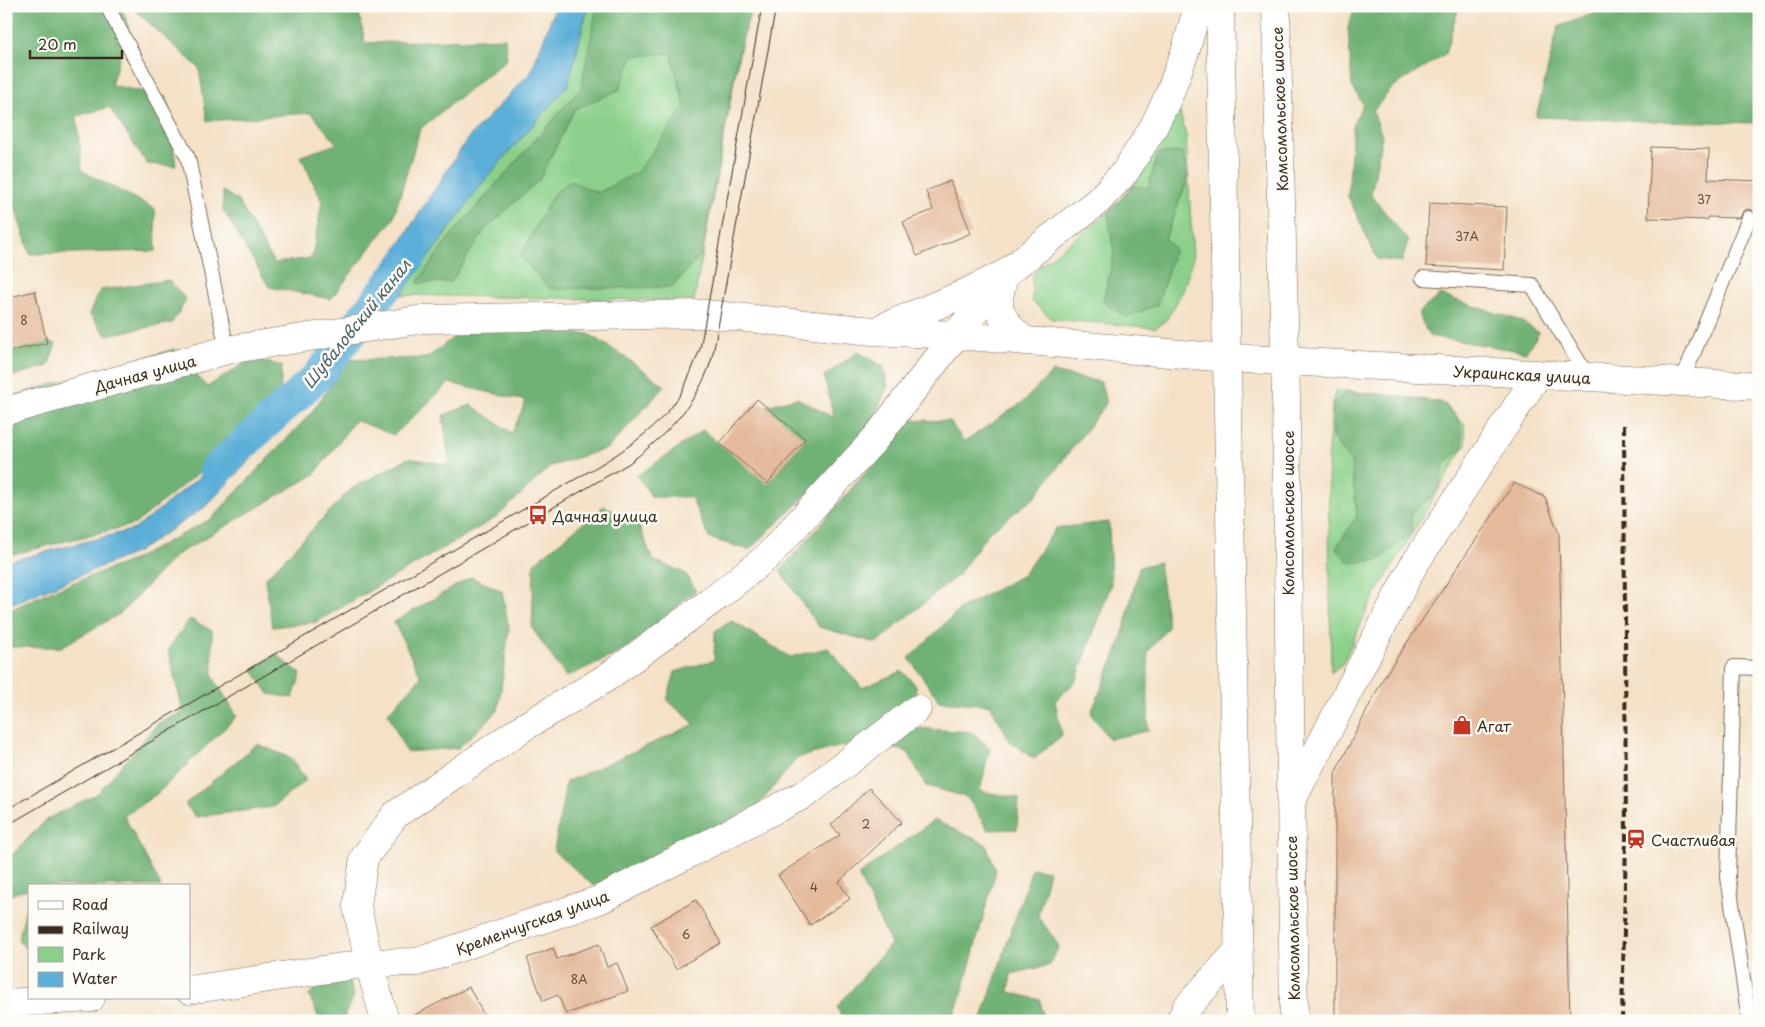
<svg xmlns="http://www.w3.org/2000/svg" width="1765" height="1027" viewBox="0 0 1765 1027" font-family="'Playpen Sans',sans-serif">
<style>
.green{fill:#8ad08a;stroke:#627d54;fill-rule:evenodd}
.forest{fill:#6fb276;stroke:#556e4a}
.water{fill:#5cafd8;stroke:#4c6c7b}
.lines{fill:none;stroke-linecap:round;stroke-linejoin:round}
.canal{stroke:#5cafd8;stroke-width:32}
.building{fill:#e4ba9b}
.service-casing{stroke:#7c6a59;stroke-width:16}
.minor-casing{stroke:#7c6a59;stroke-width:29}
.tertiary-casing{stroke:#7c6a59;stroke-width:29}
.primary-casing{stroke:#7c6a59;stroke-width:29}
.service{stroke:#fff;stroke-width:14}
.minor{stroke:#fff;stroke-width:28}
.tertiary{stroke:#fff;stroke-width:28}
.primary{stroke:#fff;stroke-width:28}
.tram{stroke:#3b2a1e;stroke-width:1}
.rail{stroke:#3b2a1e;stroke-width:4;stroke-dasharray:8 4;stroke-linecap:butt}
.labels{text-anchor:middle;dominant-baseline:central;stroke-width:5;stroke-linejoin:round;paint-order:stroke}
.number-label{font-size:12px;fill:#654e3d}
.street-label{font-size:15px;fill:#3b2a1e;stroke:#fdfcf7}
.poi-label{font-size:15px;fill:#3b2a1e;stroke:#fdfcf7;text-anchor:start}
.water-label{font-size:16px;font-style:italic;fill:#485f68;stroke:#fdfcf7}
</style>
<rect width="100%" height="100%" fill="#fdfcf7"/>
<filter id="ink" filterUnits="userSpaceOnUse"><feTurbulence type="fractalNoise" baseFrequency=".02" numOctaves="2"/><feDisplacementMap in="SourceGraphic" scale="10" xChannelSelector="R" yChannelSelector="G"/><feConvolveMatrix kernelMatrix="1 2 1 2 8 2 1 2 1" color-interpolation-filters="sRGB"/></filter>
<filter id="wash" filterUnits="userSpaceOnUse"><feTurbulence type="fractalNoise" baseFrequency=".0096" numOctaves="4" result="noise"/><feDisplacementMap in="SourceGraphic" scale="20" xChannelSelector="R" yChannelSelector="G"/><feGaussianBlur stdDeviation="1.12" result="paint"/><feColorMatrix in="noise" values="0 0 0 0 0 0 0 0 0 0 0 0 0 0 0 0 0 1.4 0 .05"/><feComposite in="paint" operator="in"/></filter>
<g filter="url(#wash)">
<rect width="100%" height="100%" fill="#f4e1c7"/>
<path class="green" d="M588 6H748L694 301 401 295 487 177 568 85Z
M1180 112 1186 136 1193 258 1184 289 1167 319 1156 328 1052 319 1032 301V276L1038 267 1104 216 1137 181 1167 126ZM1188 178 1165 239 1103 302 1114 254 1148 189Z
M1335 390 1390 395 1440 402 1446 405 1464 424 1466 444 1370 604 1343 663 1331 673 1328 450 1332 408ZM1396 396 1412 400 1463 448 1444 464 1438 491 1411 513 1357 517 1351 461 1333 438V404Z"/>
<path class="forest" d="M6 6H120L129 25 111 85 167 97 176 166 147 164 109 107 77 116 82 171 155 209 156 251 30 254 6 181Z
M135 6H358L365 43 505 38 507 59 420 129 393 219 331 299 269 287 223 210V191L238 201 274 263 312 258 322 202 301 156 337 144 311 113 207 121 199 68 137 12Z
M597 6H752L737 59 702 254 672 287 550 289 520 257 554 193 571 181 598 193 637 172 685 107 671 53 633 56 619 90 575 109 539 180 484 231 451 282 417 283 448 239 581 88Z
M1355 6H1459L1445 54 1393 87 1373 111 1382 136 1371 195 1408 241 1402 262 1377 259 1348 196 1353 123 1363 105 1352 86 1348 28Z
M1614 6H1759V123L1649 121 1536 117 1558 27Z
M1182 152 1188 178 1165 239 1175 249 1157 305 1126 317 1103 302 1114 254 1108 214 1134 186 1148 188 1158 153Z
M169 280 186 300 172 323 106 335 89 314 100 290Z
M1440 295 1521 321 1539 333 1526 352 1429 336 1418 313Z
M467 327 589 334 622 355 665 386 608 448 551 466 497 517 316 622 272 627 265 579 351 489 408 458 450 465 443 415 471 405 512 433 526 401 449 383 394 435 355 420 315 474 176 555 121 613 61 647H6V612L46 593 133 560 211 519 311 413 349 360 427 358Z
M30 337 56 344 48 366 6 378V345Z
M174 349 207 387 253 358 282 366 279 407 135 524 6 556V398Z
M858 352 883 366 888 385 865 439 749 550 709 538 691 497H652L637 476 703 430 727 451 758 408 797 398 834 418 824 376Z
M1052 372 1101 382 1106 404 1034 498 988 533 958 575 876 643 819 627 780 571 911 420 950 421 964 442 1023 402Z
M1348 392 1396 396 1442 403 1459 420 1463 448 1444 464 1438 491 1411 513 1412 532 1379 560 1349 563 1336 548 1357 516 1351 462 1333 438 1332 404Z
M604 506 639 526 653 560 685 573 696 590 625 650 566 677 532 628 534 563Z
M1109 522 1111 585 1076 681 1055 701 1062 735 1034 759 1010 741 990 705 939 701 909 658 960 609 1023 575 1056 528Z
M1159 562 1168 627 1148 652V731L1109 739 1091 713 1121 641 1139 567Z
M471 577 502 591 509 629 498 711 458 748 406 752 388 713 421 677 394 622Z
M190 619 212 631 213 677 237 716 158 793 124 816 161 886H29V888L6 897V861L47 819 97 794 158 723 183 712 168 649Z
M732 621 790 657 828 648 862 688 902 671 916 685 913 728 972 732 990 748 980 791 1019 798 1017 829 988 830 967 797 926 786 908 752 861 741 797 758 758 806 594 886 554 851 566 782 695 724 667 700 675 672 714 660 715 631Z
M276 654 301 674 293 698 269 694 253 670Z
M257 744 291 758 306 780 273 807 196 817 185 804Z
M934 820 986 844 996 871 963 990 952 1021H843L837 1007 891 944 858 875Z
M1032 868 1049 871 1038 916 1059 946 1050 965 1011 974 1009 992 1040 1000 1043 1016 1028 1021H981Z
M29 895V952L18 941Z
M329 975 348 980 354 996 344 1017 346 1021H320L309 995Z"/>
<path class="water" d="M556 6H588L568 85 487 177 401 295 372 286 468 138 531 72Z
M273 421 278 431 205 507 137 552 6 606V562L135 529 217 463Z"/>
<g class="lines">
<path class="canal" d="M215 470 317 377 412 254"/>
</g>
<g id="blocks">
<path class="building" d="M1651 147 1709 149 1708 179 1759 181V219L1756 212 1748 209 1743 211 1740 218 1707 217V220L1648 218Z
M950 181 971 233 917 256 903 222 933 210 926 191Z
M1429 203 1507 207 1504 270 1426 266Z
M35 291 47 343 6 352V298Z
M757 399 805 439 767 484 720 443Z
M1514 483 1545 497 1559 534 1570 1021H1335V773L1384 677Z
M869 788 902 822 839 882 850 899 810 925 778 875 840 835 831 825Z
M696 900 721 943 676 969 651 926Z
M599 944 607 967 617 963 628 991 566 1014 558 995 543 1001 527 958 553 948 557 959Z
M469 987 487 1021H403Z"/>
</g>
</g>
<g filter="url(#ink)">
<use href="#blocks" fill-opacity="0" stroke="#7c6a59" stroke-width="1"/>
<g class="lines">
<defs>
<path id="service" d="M107 6 188 158 227 350
M1423 278 1532 285 1588 377
M1681 383 1749 218
M1759 668 1734 667 1728 877 1748 1013 1759 1009"/>
<path id="minor" d="M189 990 369 963 417 962 599 900 807 793 917 709
M6 1003 91 998
M385 1021 369 963 357 906 364 858 395 815 524 727 606 678 718 596 767 557 875 439 956 335
M1180 1021 1187 1007 1239 950"/>
<path id="tertiary" d="M1005 274C993 308 999 318 1024 341
M884 327 959 296 1006 273 1098 201 1125 172 1153 128 1169 95 1186 49 1198 6
M956 335 1000 280
M6 411 227 350 424 319 706 314 873 331 956 335 1228 358 1759 386
M1291 802 1412 568 1538 374"/>
<path id="primary" d="M1220 6 1240 1021
M1276 6 1286 397 1294 1021"/>
</defs>
<use href="#service" class="service-casing"/>
<use href="#minor" class="minor-casing"/>
<use href="#tertiary" class="tertiary-casing"/>
<use href="#primary" class="primary-casing"/>
<use href="#service" class="service"/>
<use href="#minor" class="minor"/>
<use href="#tertiary" class="tertiary"/>
<use href="#primary" class="primary"/>
<path class="tram" d="M6 810 543 498C591 469 649 443 680 395 688 381 694 364 700 349L762 6
M6 826 628 464C664 437 697 405 711 361 715 347 717 331 720 316L776 6"/>
<path class="rail" d="M1622 1021 1626 838 1624 423"/>
</g>
</g>
<defs>
<symbol id="bus-bare" viewBox="-9 -9 18 18"><path d="M-5-6H5V4H4V6H2V4H-2V6H-4V4H-5ZM-3.5-4V0h7V-4ZM-3.5 1.2v1.5H-2V1.2ZM2 1.2v1.5H3.5V1.2Z" fill="#c8321e" stroke="#fdfcf7" stroke-width="2.5" paint-order="stroke"/></symbol>
<symbol id="shop-bare" viewBox="-9 -9 18 18"><path d="M-5-2.5h2.3a2.7 3.5 0 0 1 5.4 0H5L5.5 6h-11ZM-1.5-2.5h3a1.5 2.3 0 0 0-3 0Z" fill="#c8321e" stroke="#fdfcf7" stroke-width="2.5" paint-order="stroke"/></symbol>
<symbol id="station-bare" viewBox="-9 -9 18 18"><path d="M-3-6H3Q5-6 5-4V2Q5 4 3 4L4.5 6H3L1.5 4h-3L-3 6H-4.5L-3 4Q-5 4-5 2V-4Q-5-6-3-6ZM-3.5-4v3h7v-3ZM-3.5 1v1.5H-2V1ZM2 1v1.5H3.5V1Z" fill="#c8321e" stroke="#fdfcf7" stroke-width="2.5" paint-order="stroke"/></symbol>
</defs>
<g fill-rule="evenodd">
<use href="#bus-bare" x="524" y="501" width="28" height="28"/>
<use href="#shop-bare" x="1448" y="711" width="28" height="28"/>
<use href="#station-bare" x="1622" y="825" width="28" height="28"/>
</g>
<g class="labels">
<g class="number-label">
<text x="1704" y="199">37</text>
<text x="1467" y="236">37А</text>
<text x="24" y="320">8</text>
<text x="866" y="824">2</text>
<text x="814" y="887">4</text>
<text x="686" y="934">6</text>
<text x="579" y="979">8А</text>
</g>
<g class="street-label">
<text transform="translate(1279 109) rotate(-92)">Комсомольское шоссе</text>
<text transform="translate(145 373) rotate(-15)">Дачная улица</text>
<text transform="translate(1522 374) rotate(3)">Украинская улица</text>
<text transform="translate(1287 513) rotate(-90)">Комсомольское шоссе</text>
<text transform="translate(1292 918) rotate(-91)">Комсомольское шоссе</text>
<text transform="translate(532 922) rotate(-20)">Кременчугская улица</text>
</g>
<g class="poi-label">
<text x="553" y="515">Дачная улица</text>
<text x="1477" y="725">Агат</text>
<text x="1651" y="839">Счастливая</text>
</g>
<g class="water-label">
<text transform="translate(356 323) rotate(-51)">Шуваловский канал</text>
</g>
</g>
<rect width="1765" height="1027" fill="none" stroke="#fdfcf7" stroke-width="25"/>
<rect x="28" y="884" width="162" height="115" fill="#fdfcf7" stroke="#afa8a0"/>
<rect x="38" y="901" width="25" height="8" fill="#ffffff" stroke="#afa8a0"/>
<text x="72" y="910" font-size="15" fill="#3b2a1e">Road</text>
<rect x="38" y="926" width="25" height="8" fill="#3b2a1e" stroke="#afa8a0"/>
<text x="72" y="934" font-size="15" fill="#3b2a1e">Railway</text>
<rect x="38" y="947" width="25" height="15" fill="#8ad08a" stroke="#afa8a0"/>
<text x="72" y="960" font-size="15" fill="#3b2a1e">Park</text>
<rect x="38" y="972" width="25" height="15" fill="#5cafd8" stroke="#afa8a0"/>
<text x="72" y="984" font-size="15" fill="#3b2a1e">Water</text>
<path d="M30 50v8h92v-8" fill="none" stroke="#3b2a1e" stroke-width="2.5"/>
<text x="38" y="50" font-size="15" fill="#3b2a1e" stroke="#fdfcf7" stroke-width="4" paint-order="stroke">20 m</text>
</svg>
